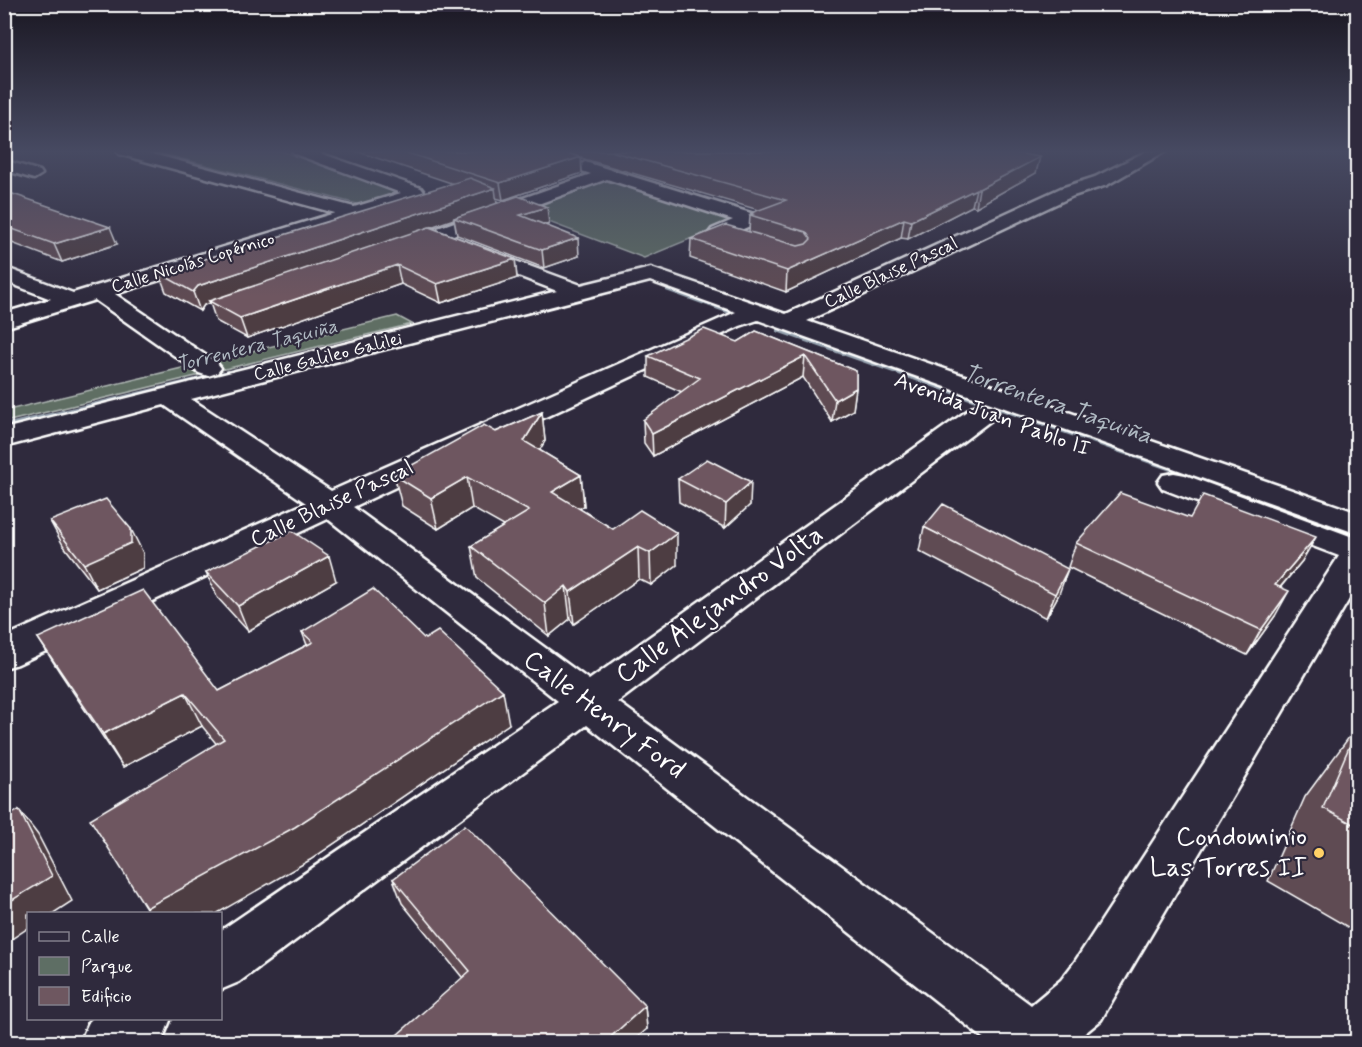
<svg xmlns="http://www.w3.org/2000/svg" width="1362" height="1047" viewBox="0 0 1362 1047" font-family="Mynerve,sans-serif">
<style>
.green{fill:#5e6e64;stroke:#aeb6b2;stroke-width:1.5}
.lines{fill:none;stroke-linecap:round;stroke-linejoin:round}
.stream{fill:#94a1ae;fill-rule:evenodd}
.minor-casing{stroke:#fff;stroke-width:5}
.minor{fill:#2f2a3d;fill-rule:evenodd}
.wall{fill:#5f4b53;stroke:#fff;stroke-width:1.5}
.shaded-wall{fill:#4d3d43;stroke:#fff;stroke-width:1.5}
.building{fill:#6e5760;stroke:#fff;stroke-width:1.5}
.poi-dot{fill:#ffd166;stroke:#2f2a3d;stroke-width:2}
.labels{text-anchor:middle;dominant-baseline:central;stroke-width:4.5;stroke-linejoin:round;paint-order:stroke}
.far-street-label{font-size:18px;fill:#fff;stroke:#2f2a3d}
.far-water-label{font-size:20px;font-style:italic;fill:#afb9c2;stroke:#2f2a3d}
.street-label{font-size:22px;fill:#fff;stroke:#2f2a3d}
.water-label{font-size:24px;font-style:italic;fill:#afb9c2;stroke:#2f2a3d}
.near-street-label{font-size:27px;fill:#fff;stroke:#2f2a3d}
.near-poi-label{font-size:27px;fill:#fff;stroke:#2f2a3d;text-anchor:end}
</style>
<rect width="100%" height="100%" fill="#2f2a3d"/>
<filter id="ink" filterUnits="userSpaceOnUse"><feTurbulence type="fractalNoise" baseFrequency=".0167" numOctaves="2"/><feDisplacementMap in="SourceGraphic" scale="12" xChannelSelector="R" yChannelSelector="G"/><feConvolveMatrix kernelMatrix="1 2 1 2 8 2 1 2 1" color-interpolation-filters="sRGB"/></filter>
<g filter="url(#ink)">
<path class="green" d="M152 151H281L397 192 361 205Z
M598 180H612L732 220 731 222 644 258 517 210Z
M397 316 412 324 5 422 4 411Z"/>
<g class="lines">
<path class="stream" d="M666 287H672L742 314 735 316 666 291Z
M780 327 1224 483 1226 485 1220 488 1216 487 777 332 776 330Z
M254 364 259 367 257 369 4 430V424Z"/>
<defs>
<path id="minor" d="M117 151H141L354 207 401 193 295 154 292 151H314L421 188 424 192 415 200 115 294 217 363 221 368 217 373 208 376 199 373 95 300 4 328V313L51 299 4 281V267L73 293 335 213 119 154Z
M1147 151H1166L1107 185 1073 196 807 321 1358 513V534L758 320 740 326 353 507 589 680 974 406 984 404 994 406 998 412 994 418 618 702 1031 1005 1061 980 1074 963 1339 556 1163 489 1158 482 1163 475 1174 473 1185 475 1358 539V584L1112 1001 1101 1020 1074 1042H988L587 725 239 982 220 990V931L558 701 328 519 18 664 4 668V637L306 503 164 405 4 447V429L557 291 467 256 464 252 467 248 474 246 581 285 651 268 786 314 1061 188 1095 177ZM650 281 736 312 331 491 191 399Z
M4 160 40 171 42 174 34 179 4 170Z
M585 162 757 215 759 219 757 223 736 232 755 238 758 242 755 246 748 248 712 237 709 233 712 229 733 220 607 179 409 251H395L392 247 395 243 591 174 579 170 577 167Z
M93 1018H171L163 1038 157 1042H80L89 1022Z"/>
</defs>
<use href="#minor" class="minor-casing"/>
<use href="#minor" class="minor"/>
</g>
<path class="wall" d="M356 151H1006L1036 173 976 207 972 206 908 239 901 238 786 292 690 258 691 239 749 232 750 215 751 213 759 210 581 158 582 173 503 200 496 198 497 203 547 207 549 224 545 225 579 256 544 268 457 235 454 219 430 227 515 259 517 278 441 303 401 284 247 338 216 321 210 303 204 305 200 311 166 292 159 273 454 184Z
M4 191 117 244 62 262 4 240Z
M756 331 856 371V388L853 410 832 422 803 377 653 456 644 443 643 420 682 392 648 377V356L738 342Z
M542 412 545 441 539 450 581 475 584 506 579 509 613 529 677 565 651 585 639 579 574 624 570 619 549 636 477 578 471 546 504 526 472 508 438 529 402 506 394 475Z
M678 479 750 505 725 528 679 502Z
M1190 518 1302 561 1280 588 1275 616 1247 655 1068 567 1076 543Z
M50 521 143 553V568L97 589 63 545Z
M924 527 1059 594 1046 618 919 551Z
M206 572 336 581 248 631 217 597Z
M302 632 509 724 310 860 202 726 123 767 59 671 38 638 219 691 307 645Z
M1358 725V933L1268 881 1305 797Z
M393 879 645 1006 647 1029 462 977 402 903Z"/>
<path class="shaded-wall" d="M581 157 582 173 503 200 500 183Z
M1040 157 1036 173 976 207 979 189Z
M495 188 497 204 454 218V219L212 302 209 301 210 303 204 305 200 311 193 292 198 286Z
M976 189 972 206 908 239 911 221Z
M547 207 549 224 522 232 520 215Z
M904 219 901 238 786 292 787 271Z
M110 227 117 244 62 262 54 244Z
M578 238 579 256 544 268 542 250Z
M515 259 517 278 441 303 437 284Z
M397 265 401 284 247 338 240 318Z
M805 356 803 377 653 456 652 434Z
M856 388 853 410 832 422 835 400Z
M542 412 545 441 528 470 524 441Z
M581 475 584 506 555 523 552 492Z
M467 477 472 508 438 529 431 498Z
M751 482 750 505 725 528 726 504Z
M131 529 143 553V568L97 589 84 564Z
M677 533V565L651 585 650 553Z
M1316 537 1302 561 1261 610 1275 585Z
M638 547 639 579 574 624 570 592Z
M329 556 336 581 248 631 238 606Z
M1068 569 1059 594 1046 618 1055 594Z
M566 586 570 619 549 636 545 603Z
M1289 591 1275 616 1247 655 1261 630Z
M503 691 509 724 310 860 216 914H149L146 908Z
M185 693 202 726 123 767 103 734Z
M19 810 38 835 72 901 52 914H28V928L4 944V905Z
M645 1006 647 1029 632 1042H605Z"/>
<path class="building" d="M401 151H560L581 157 500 183Z
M610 151H1006L1040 157 979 189H976L911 221 904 219 787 271 691 239 726 225 798 246 806 244 811 239 806 232 750 215 753 214 751 213 786 200Z
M470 178 495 188 198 286 193 292 159 273Z
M4 191 110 227 54 244 4 226Z
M518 196 547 207 520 215 578 238 542 250 454 218Z
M429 227 515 259 437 284 397 265 240 318 209 301Z
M704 329 738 342 756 331 856 371V388L835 400 805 356 652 434 643 420 700 378 648 356Z
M542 412 524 441 581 475 552 492 613 529 640 510 677 533 650 553 638 547 570 592 566 586 545 603 471 546 529 511 467 477 431 498 394 475 484 425 496 432Z
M707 459 751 482 726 504 678 479Z
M1120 493 1190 518 1203 495 1316 537 1275 585 1289 591 1261 630 1076 543Z
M106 499 131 529V543L84 564 50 521Z
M943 504 1068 569 1055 594 924 527Z
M292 531 329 556 238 606 206 572Z
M373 589 425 639 438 631 503 691 295 827 146 908 90 819 224 739 185 693 103 734 38 638 143 590 219 691 313 642 302 632Z
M1358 726V827L1323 808Z
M19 810 52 876 4 905V818Z
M465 825 645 1006 605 1042H389L470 971 393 879Z"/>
</g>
<linearGradient id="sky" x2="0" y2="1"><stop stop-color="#1a1722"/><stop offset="0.51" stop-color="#474a62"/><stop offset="1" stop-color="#474a62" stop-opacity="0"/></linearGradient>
<rect width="1362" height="297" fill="url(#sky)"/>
<circle class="poi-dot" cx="1319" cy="853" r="6"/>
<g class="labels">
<g class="far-street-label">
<text transform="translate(193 263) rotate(-17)">Calle Nicolás Copérnico</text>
<text transform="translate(891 273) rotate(-25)">Calle Blaise Pascal</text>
<text transform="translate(328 357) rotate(-14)">Calle Galileo Galilei</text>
</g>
<g class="far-water-label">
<text transform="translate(257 346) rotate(-14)">Torrentera Taquiña</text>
</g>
<g class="street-label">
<text transform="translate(992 415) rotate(20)">Avenida Juan Pablo II</text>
<text transform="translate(332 504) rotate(-25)">Calle Blaise Pascal</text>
</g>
<g class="water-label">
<text transform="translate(1057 405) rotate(19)">Torrentera Taquiña</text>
</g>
<g class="near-street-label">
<text transform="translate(720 605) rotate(-36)">Calle Alejandro Volta</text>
<text transform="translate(604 715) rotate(37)">Calle Henry Ford</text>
</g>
<g class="near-poi-label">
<text x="1307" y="837">Condominio<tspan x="1307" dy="31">Las Torres II</tspan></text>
</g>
</g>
<rect width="1362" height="1047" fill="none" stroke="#2f2a3d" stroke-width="24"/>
<rect x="12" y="12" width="1338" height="1023" fill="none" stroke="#fff" stroke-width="2" filter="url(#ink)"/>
<rect x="27" y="912" width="195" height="108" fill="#2f2a3d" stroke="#827f8b" stroke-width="1.5"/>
<rect x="39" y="932" width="30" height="9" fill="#2f2a3d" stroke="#827f8b" stroke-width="1.5"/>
<text x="81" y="942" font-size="18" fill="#ffffff">Calle</text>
<rect x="39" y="957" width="30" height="18" fill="#5e6e64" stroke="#827f8b" stroke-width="1.5"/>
<text x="81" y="972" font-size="18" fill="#ffffff">Parque</text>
<rect x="39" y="987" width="30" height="18" fill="#6e5760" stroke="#827f8b" stroke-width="1.5"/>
<text x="81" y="1002" font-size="18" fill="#ffffff">Edificio</text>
</svg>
